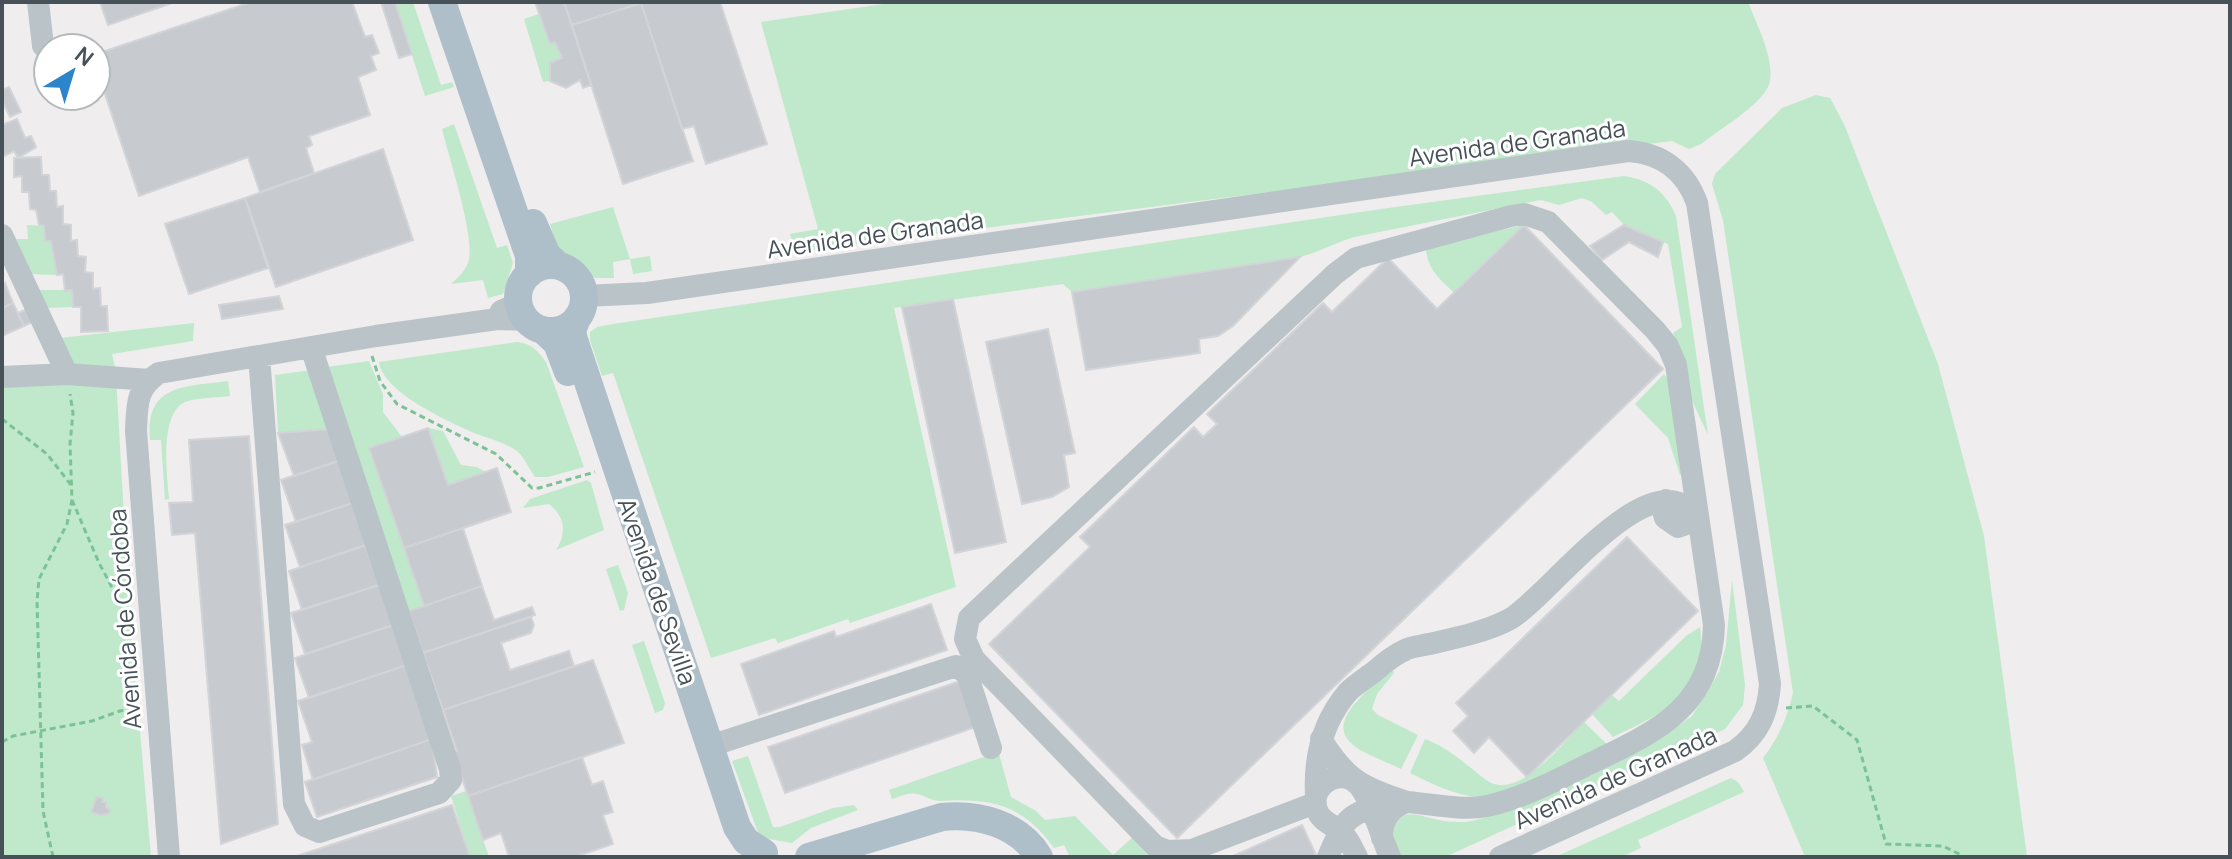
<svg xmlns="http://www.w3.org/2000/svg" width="2232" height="859" viewBox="0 0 2232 859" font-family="Manrope,sans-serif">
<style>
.green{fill:#bfe9ca}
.building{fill:#c7cbcf;stroke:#d2d4d8;stroke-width:2}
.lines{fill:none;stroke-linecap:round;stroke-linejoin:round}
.path{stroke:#7bc397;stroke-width:3;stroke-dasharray:6 4;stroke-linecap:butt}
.minor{stroke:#bac3c8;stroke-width:22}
.major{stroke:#afbfc9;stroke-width:28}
.labels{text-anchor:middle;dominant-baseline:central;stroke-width:6;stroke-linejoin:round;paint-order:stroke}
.street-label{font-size:24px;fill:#475258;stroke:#fff}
</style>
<rect width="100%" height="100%" fill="#efeded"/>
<path class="green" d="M395 2H413L441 85 452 82 454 87 425 96Z
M897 2H1748C1756 23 1778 65 1768 87 1759 106 1719 130 1701 144L1689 149 1672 141 795 252 790 234 818 229 761 22Z
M539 14 550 43 555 42 562 58 550 63V81L543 82 524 19Z
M1816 95 1830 98 1844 124 1938 364 1984 536 2027 857H1805L1763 758C1779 737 1787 718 1793 693L1723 220 1712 184 1715 174 1782 108Z
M454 124 497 248 507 245 513 263 503 294 488 298 483 280 451 284C459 277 467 269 469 259 474 233 449 158 442 129Z
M1624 176C1650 180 1666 192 1676 216L1708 435 1689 394 1680 348 1673 333 1682 327 1668 244 1624 225 1612 212 1606 215 1592 202 1582 198 1559 205 1541 200 1359 236C1337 241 1321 252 1300 257L1072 292 1063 284 894 308 956 587 850 623 848 619 778 643 775 638 711 658 613 373 602 376 590 340V332L597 327 613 324 1381 209Z
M613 207 630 259 650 256 652 271 633 274 630 259 613 262 614 278H595L558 251 550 224Z
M27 225 44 226 45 240 51 241 57 275 31 274 16 239H28Z
M1524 225 1454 293C1441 280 1427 269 1426 249L1433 245Z
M38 290H72L73 307 46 308Z
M194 323 193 341 112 354 115 368 82 367 70 362 60 338Z
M517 342C531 343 538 351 546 362L584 467 548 477H535C529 469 525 458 517 451 506 443 490 439 477 434 451 423 382 392 379 362Z
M369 361 383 394V412L402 437 369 448 424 606 409 611 327 367Z
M312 370 331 429 278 433 275 375Z
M1664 374 1667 378 1683 472 1680 475 1668 438 1635 404Z
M116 376 129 605 151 857H2V379Z
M228 381 230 396C217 398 198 397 185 402 159 414 167 476 169 499L165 500 161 440H150C145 383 186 387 228 381Z
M428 428 443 431 461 465 477 467 486 472 448 485Z
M587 480 591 483 604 530 556 550C567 534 565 516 549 504L523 508 530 499Z
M618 565 628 593 624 610 620 611 606 569Z
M1732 580 1745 685 1743 705 1725 729 1445 857H1401C1395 848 1391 837 1395 827 1403 805 1423 818 1439 820 1447 822 1457 822 1465 822 1475 821 1486 817 1496 814L1664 736 1692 716 1719 672 1726 645Z
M1700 627C1701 637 1703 650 1701 659 1687 705 1652 718 1613 737L1592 714 1612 695 1619 701 1686 636Z
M644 641 665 703 663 710 655 713 632 645Z
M1392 668 1394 673 1377 694 1372 709 1378 715 1418 735 1401 769C1367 752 1318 742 1359 699 1369 688 1379 675 1392 668Z
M1584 722 1608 745C1580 758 1508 799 1481 797 1455 796 1433 784 1410 773L1425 739C1449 748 1465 764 1486 780 1518 803 1562 743 1584 722Z
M999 754 1011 797 1036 811 1045 820 1075 816 1113 855 1133 837 1149 857H1070L1064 845 1054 848C1023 804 990 798 940 801 931 801 925 795 916 794 909 792 899 797 892 799L889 790 989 755Z
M748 756 773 827H780L833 808 854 805 858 810 811 828 792 843 763 838 757 830 732 761Z
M1731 778 1738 782 1744 792 1638 840 1641 848 1621 857H1555Z
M466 791 468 796 489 857H470L451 796Z"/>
<path class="building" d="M100 2H175L108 25Z
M251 2H352L365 37 372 35 379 53 371 56 376 70 358 77 370 115 309 136 312 145 306 148 314 173 260 192 248 157 139 196 96 67V54Z
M381 2H395L412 54 399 58Z
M535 2H564L591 85 583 88 580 80 566 88 550 81V63L562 58 555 42 550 44Z
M564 2H720L767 144 706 164 694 126 682 129 641 3 572 25Z
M641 3 693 161 623 184 572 25Z
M9 87 21 112 10 117 2 100V90Z
M17 119 25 138 31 136 36 147 18 158 14 151 2 157V125Z
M383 149 413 240 276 287 245 198Z
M41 157 42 175H49L50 191H56L57 207 63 206V224L71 225V241L77 240 78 256 86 257 85 272 93 273V289L100 288 101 306H107L108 331 81 332V307H73L72 290 65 291 63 274 57 275 51 241H45L44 226 39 225 36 210 30 209 29 192H22V176L14 177V158Z
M245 198 268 268 189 294 165 224Z
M1524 225 1663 369 1177 838 989 644 1090 547 1080 537 1194 427 1203 437 1217 424 1207 414 1323 303 1332 312 1388 258 1437 309Z
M1624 225 1663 242 1658 257 1629 242 1602 260 1590 246Z
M1300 257 1233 326 1218 336 1199 339 1200 353 1086 370 1072 292Z
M5 283 13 303 3 308 2 284Z
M279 296 283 309 222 319 219 305Z
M953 299 1006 542 955 553 902 307Z
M13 303 24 326 2 336V308Z
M27 309 33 322 24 326 18 313Z
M1048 329 1075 453 1064 455 1069 487 1052 497 1022 504 986 342Z
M428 428 448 485 497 468 511 512 404 548 369 448Z
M331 429 341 460 294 476 278 433Z
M249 436 278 824 221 844 195 533 172 535 169 503 193 502 189 440Z
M341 460 356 502 296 522 281 480Z
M356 502 370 544 300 567 285 525Z
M463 528 482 586 424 606 404 548Z
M1627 537 1698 611 1527 777 1489 737 1474 753 1453 731 1468 716 1456 703Z
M365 545 379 585 302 610 289 571Z
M379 585 393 625 305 654 291 613Z
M482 586 494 620 532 607 535 615 423 653 409 611Z
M931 604 947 650 759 715 741 664 834 631 836 637Z
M531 617 534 625 531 633 501 643 510 670 569 651 574 666 443 710 423 653Z
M393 625 407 665 309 698 295 658Z
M593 660 624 743 468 796 453 752 457 751 443 710Z
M407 665 432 739 313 780 302 745 312 742 298 701Z
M960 681 976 727 785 793 768 747Z
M432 739 437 777 317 817 305 782Z
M582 757 592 785 603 781 613 812 603 815 613 844 575 857H509L501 833 483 840 468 796Z
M97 797 103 798 102 802H106V807L110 810 108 814 100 815 91 812Z
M452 805 470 857H294Z
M1302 825 1317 857H1231Z"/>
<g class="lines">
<path class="path" d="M372 356 380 381 397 404 496 454 532 488H539L595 472
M2 419 47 454 71 485
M72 500 99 563 131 623
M1786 708 1813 706 1857 740 1886 844 1943 846 1965 857
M2 742 13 736 92 721 120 711 137 709
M53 857 43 811 37 601 39 579 67 524 72 500 70 444 73 413 70 394"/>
<path class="minor" d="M38 2 43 46
M2 235 67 374
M584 296 647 293 1628 151C1662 153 1686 172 1697 203L1770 684C1768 713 1759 734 1735 751L1500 857
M497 319 501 311 519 303
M259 356 294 804 305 826 319 832 439 793 451 780 450 769 311 347
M2 377 67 374 149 380
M1666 500 1663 511 1665 518 1678 527 1689 523 1696 507
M1321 739C1346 780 1363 788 1407 802
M710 746 956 666 967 674 991 748
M1316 795C1314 757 1322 723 1347 693 1354 685 1366 678 1375 671 1384 663 1394 655 1405 650 1412 646 1421 646 1429 644 1455 638 1486 632 1510 619 1549 597 1660 444 1699 524
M1315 803 1192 850 1167 851 1155 846 974 659 965 639 969 618 1335 274 1356 258 1511 216 1524 214 1548 222 1655 330 1668 346 1676 365 1714 625C1712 711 1651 734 1583 767 1553 782 1520 799 1487 806 1462 811 1432 804 1407 802 1390 808 1382 820 1382 838
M169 857 136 431C137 406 136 387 159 373L376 336 497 319 527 320
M1328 857C1342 825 1346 811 1384 806
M1357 857C1353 850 1350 841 1344 835 1336 825 1321 823 1317 810 1308 784 1343 765 1360 787 1373 804 1381 837 1390 857"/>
<path class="major" d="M442 2 529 256V274
M533 223 547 255 559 266
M518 298a33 33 0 1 1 66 0a33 33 0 1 1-66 0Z
M577 318 572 331 574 340 737 827 746 841 764 853
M543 330 557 343 568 372
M809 857 942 817C978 813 1019 824 1039 857"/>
</g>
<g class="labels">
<g class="street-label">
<text transform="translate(1517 142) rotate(-8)">Avenida de Granada</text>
<text transform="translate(875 234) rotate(-8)">Avenida de Granada</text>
<text transform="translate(658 591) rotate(71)">Avenida de Sevilla</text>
<text transform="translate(124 619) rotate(-94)">Avenida de Córdoba</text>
<text transform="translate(1615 777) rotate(-24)">Avenida de Granada</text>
</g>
</g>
<rect width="2232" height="859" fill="none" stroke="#475258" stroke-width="8"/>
<g transform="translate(72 72) rotate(38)"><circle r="38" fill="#ffffff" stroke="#b5babc" stroke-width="2"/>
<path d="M0-6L14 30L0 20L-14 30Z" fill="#2c84ca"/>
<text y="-12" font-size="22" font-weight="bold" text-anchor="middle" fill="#475258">N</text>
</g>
</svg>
